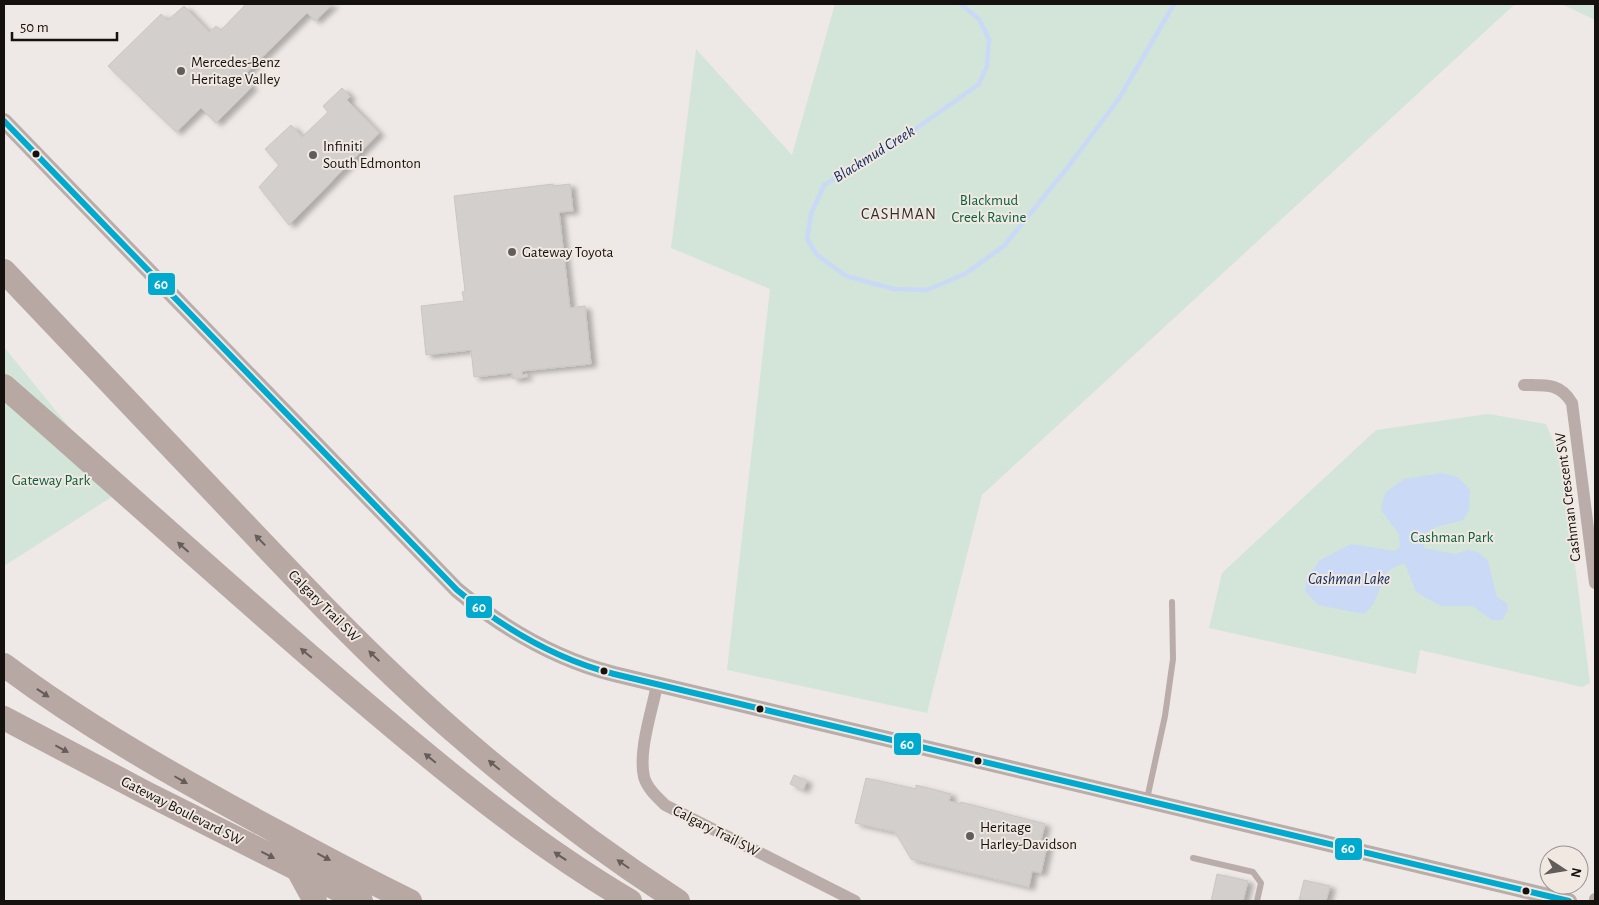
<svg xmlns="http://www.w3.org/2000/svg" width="1599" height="905" viewBox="0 0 1599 905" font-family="'Alegreya Sans',sans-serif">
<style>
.green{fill:#d2e5d8}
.water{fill:#cad9f5}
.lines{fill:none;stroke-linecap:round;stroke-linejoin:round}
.stream{stroke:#cad9f5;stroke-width:4.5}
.building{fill:#d3cfcc;stroke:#cac6c3;filter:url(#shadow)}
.service{stroke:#baada9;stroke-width:6}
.minor{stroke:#baada9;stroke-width:12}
.tertiary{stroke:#baada9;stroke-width:16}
.motorway{stroke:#b7a8a3;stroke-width:24}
.bus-1-casing{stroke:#f1e8e2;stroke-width:10}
.bus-1{stroke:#00a9ce;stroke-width:6}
.oneway{fill:#665c59}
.poi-dot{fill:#615d5a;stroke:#f1e8e2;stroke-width:2}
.bus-dot{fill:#15110f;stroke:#f1e8e2;stroke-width:2}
.labels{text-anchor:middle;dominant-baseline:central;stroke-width:4;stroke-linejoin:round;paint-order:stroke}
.poi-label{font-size:15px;fill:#15110f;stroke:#f1e8e2;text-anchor:start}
.park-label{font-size:15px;fill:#086140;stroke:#f1e8e2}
.street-label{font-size:15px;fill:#15110f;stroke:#f1e8e2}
.water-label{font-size:16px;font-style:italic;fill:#102b5d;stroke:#f1e8e2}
.neighbourhood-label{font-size:16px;letter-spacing:1px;fill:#342d29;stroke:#f1e8e2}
.line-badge{stroke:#f1e8e2;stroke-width:2}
.badge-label{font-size:14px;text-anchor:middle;font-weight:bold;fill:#fff}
</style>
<defs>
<filter id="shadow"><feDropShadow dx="5.5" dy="3" stdDeviation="2.5" flood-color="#0004"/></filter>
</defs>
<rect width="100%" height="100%" fill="#eee9e6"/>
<path class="green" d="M835 4H1515L982 495 927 713 727 670 770 289 671 248 696 49 792 155Z
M1562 4H1595V20Z
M4 347 121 491 4 566Z
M1488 414 1546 424 1562 462 1590 683 1582 687 1420 650 1416 674 1209 628 1222 573 1376 430Z"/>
<path class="water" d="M1442 473 1458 477 1470 490 1469 510 1463 520 1436 527 1424 534V548L1455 554 1468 550 1478 552 1488 561 1497 597 1507 603 1508 610 1502 620H1492L1473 606H1441L1416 592 1405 563C1379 572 1386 577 1376 598 1374 604 1368 610 1364 614L1318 605 1305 591 1307 578 1320 560 1351 544 1395 551 1400 547 1399 534 1381 510 1385 493 1404 479Z"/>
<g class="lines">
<path class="stream" d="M961 4 979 19 989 39 987 66 979 84 914 130 824 185 811 214 807 239 817 255 846 276 894 289 927 290 965 274 1004 246 1068 167 1120 97 1174 4"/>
</g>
<path class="building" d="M246 4H333L315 21 307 13 243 76 252 87 216 123 201 108 176 132 108 66 161 14 168 20 184 6 209 32 216 26 221 30Z
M342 88 350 96 347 100 379 133 289 225 259 187 279 165 265 149 291 125 302 137 328 112 323 106Z
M553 184V186L570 184 573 211 559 212 570 308 585 306 591 364 522 371V375L527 374V377L513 379 512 373 474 377 471 350 426 355 421 306 464 301 462 292 465 291 454 196Z
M794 775 807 781 803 790 790 784Z
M866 778 916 789V785L951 794 949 801 961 804V802L1045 824 1041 840 1048 842 1041 873 1032 871 1029 887 911 859 895 832 855 823Z
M1217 874 1248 881 1243 901H1211Z
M1304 880 1330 886 1326 901 1299 900Z"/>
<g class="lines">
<path class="service" d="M1147 799 1165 716 1173 659 1172 602
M1193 858 1253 872 1261 883 1257 901"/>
<path class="minor" d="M1524 385C1546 385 1560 383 1572 403L1595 583
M657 685C652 711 638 751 644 777 647 788 657 797 665 805L855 901
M1595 901V899"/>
<path class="tertiary" d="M4 121 457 590C504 629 555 659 614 674L1569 901"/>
<path class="motorway" d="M4 271C73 344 143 417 212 490 293 575 373 662 463 739 531 798 602 852 678 901
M4 386C121 488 235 593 353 693 441 768 530 842 630 901
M4 665C83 724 169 773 255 820 307 848 358 876 410 901
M4 718 146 793 361 901
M298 870 315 901"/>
<defs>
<path id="bus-1" d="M4 121 457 590C504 629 555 659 614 674L1569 901"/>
</defs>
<use href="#bus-1" class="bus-1-casing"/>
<use href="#bus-1" class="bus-1"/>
</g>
<defs><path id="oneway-solid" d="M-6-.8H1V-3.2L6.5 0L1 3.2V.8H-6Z" transform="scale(1.25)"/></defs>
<g class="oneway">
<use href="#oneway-solid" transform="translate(260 540) rotate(-134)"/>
<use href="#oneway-solid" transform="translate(183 547) rotate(-138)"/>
<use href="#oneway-solid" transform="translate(306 653) rotate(-140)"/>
<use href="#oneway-solid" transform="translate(374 656) rotate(-136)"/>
<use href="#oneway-solid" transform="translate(43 693) rotate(34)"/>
<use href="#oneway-solid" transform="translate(62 749) rotate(28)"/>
<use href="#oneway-solid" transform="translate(430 758) rotate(-141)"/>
<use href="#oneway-solid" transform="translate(494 765) rotate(-140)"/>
<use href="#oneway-solid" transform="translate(181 780) rotate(30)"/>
<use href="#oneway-solid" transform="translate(268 855) rotate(27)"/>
<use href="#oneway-solid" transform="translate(560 856) rotate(-146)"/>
<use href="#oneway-solid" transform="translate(324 857) rotate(28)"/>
<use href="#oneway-solid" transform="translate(623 864) rotate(-145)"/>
</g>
<g class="poi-dot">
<circle cx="181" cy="71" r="5"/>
<circle cx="313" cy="155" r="5"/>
<circle cx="512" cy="252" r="5"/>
<circle cx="970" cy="836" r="5"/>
</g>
<g class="bus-dot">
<circle cx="36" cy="154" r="4.5"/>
<circle cx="604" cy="671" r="4.5"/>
<circle cx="760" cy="709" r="4.5"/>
<circle cx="978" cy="761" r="4.5"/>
<circle cx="1526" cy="891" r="4.5"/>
</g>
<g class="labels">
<g class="poi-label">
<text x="191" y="62">Mercedes-Benz<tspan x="191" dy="17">Heritage Valley</tspan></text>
<text x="323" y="146">Infiniti<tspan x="323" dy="17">South Edmonton</tspan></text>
<text x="522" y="252">Gateway Toyota</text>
<text x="980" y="827">Heritage<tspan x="980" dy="17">Harley-Davidson</tspan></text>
</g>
<g class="park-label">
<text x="989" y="200">Blackmud<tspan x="989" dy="17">Creek Ravine</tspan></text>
<text x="51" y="480">Gateway Park</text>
<text x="1452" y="537">Cashman Park</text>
</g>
<g class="street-label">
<text transform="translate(1568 497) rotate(-97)">Cashman Crescent SW</text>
<text transform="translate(324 606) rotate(45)">Calgary Trail SW</text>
<text transform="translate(182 811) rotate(27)">Gateway Boulevard SW</text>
<text transform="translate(716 831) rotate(27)">Calgary Trail SW</text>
</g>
<g class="water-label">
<text transform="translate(874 154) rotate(-32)">Blackmud Creek</text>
<text x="1349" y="579">Cashman Lake</text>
</g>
<g class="neighbourhood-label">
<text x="899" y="214">CASHMAN</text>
</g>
</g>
<g class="line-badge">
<rect x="147" y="272" width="29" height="24" rx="5" fill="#00a9ce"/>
<rect x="465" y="595" width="28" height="24" rx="5" fill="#00a9ce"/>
<rect x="893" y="732" width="29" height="24" rx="5" fill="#00a9ce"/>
<rect x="1334" y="837" width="29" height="24" rx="5" fill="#00a9ce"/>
</g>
<g class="badge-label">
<text x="161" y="289">60</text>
<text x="479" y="612">60</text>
<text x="907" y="749">60</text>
<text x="1348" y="853">60</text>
</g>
<rect width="1599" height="905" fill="none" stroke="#15110f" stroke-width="10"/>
<g transform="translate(1564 870) rotate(102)"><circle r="24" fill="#f1e8e2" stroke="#99928e"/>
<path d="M0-4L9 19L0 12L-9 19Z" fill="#615d5a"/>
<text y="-8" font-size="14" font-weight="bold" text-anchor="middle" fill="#15110f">N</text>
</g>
<path d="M12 32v8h105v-8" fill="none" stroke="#15110f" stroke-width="2.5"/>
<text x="20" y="32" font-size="15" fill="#15110f" stroke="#f1e8e2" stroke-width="4" paint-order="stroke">50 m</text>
</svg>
